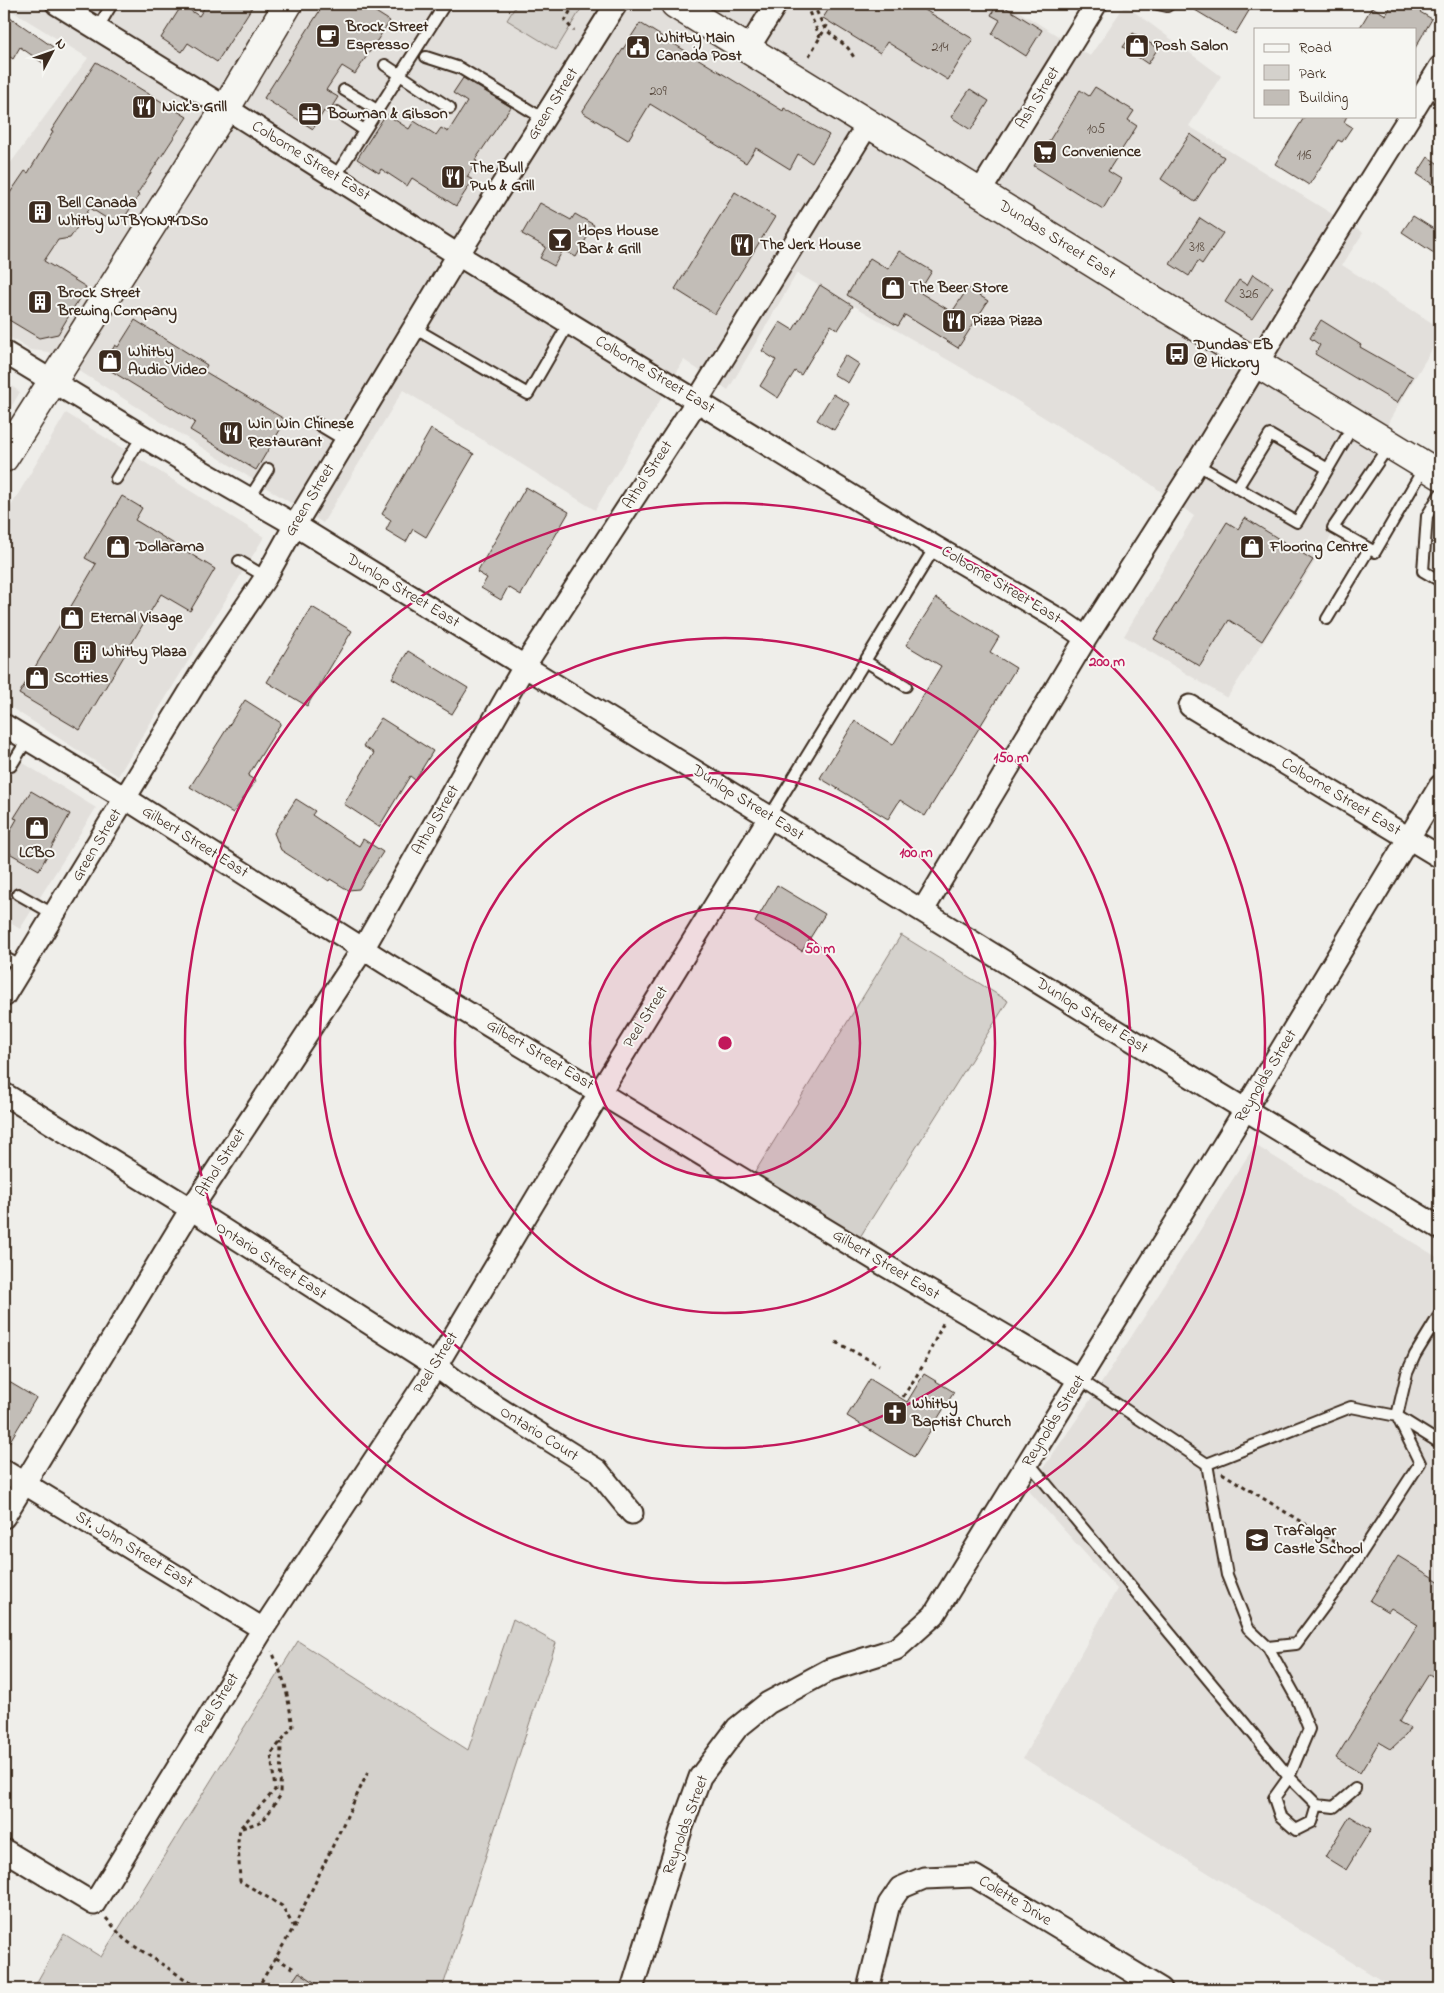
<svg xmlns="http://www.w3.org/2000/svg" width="1444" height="1993" viewBox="0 0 1444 1993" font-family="'Indie Flower',sans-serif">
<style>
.built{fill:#e2dfdb}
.green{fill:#d4d1cc;stroke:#887e75}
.building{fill:#c2bdb7;stroke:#3b2a1e}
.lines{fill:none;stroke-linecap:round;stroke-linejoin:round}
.lane-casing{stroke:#3b2a1e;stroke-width:14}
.street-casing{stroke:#3b2a1e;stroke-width:25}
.primary-casing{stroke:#3b2a1e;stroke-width:31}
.path{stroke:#3b2a1e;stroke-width:3;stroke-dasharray:4 4;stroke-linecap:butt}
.lane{stroke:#f6f6f2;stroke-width:10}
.street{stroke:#f6f6f2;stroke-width:21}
.primary{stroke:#f6f6f2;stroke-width:28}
.ring{fill:none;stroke:#c2185b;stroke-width:2.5}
.labels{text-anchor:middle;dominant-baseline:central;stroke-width:4;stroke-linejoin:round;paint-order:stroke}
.number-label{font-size:14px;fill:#5d4f44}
.poi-label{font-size:16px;font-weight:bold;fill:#3b2a1e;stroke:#f6f6f2;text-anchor:start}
.street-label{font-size:16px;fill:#3b2a1e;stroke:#f6f6f2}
.centre{fill:#c2185b;stroke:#f6f6f2;stroke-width:2.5}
.ring-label{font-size:15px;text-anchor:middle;font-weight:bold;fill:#c2185b;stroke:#f6f6f2;stroke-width:4;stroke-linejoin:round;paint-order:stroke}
</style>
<rect width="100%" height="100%" fill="#efeeea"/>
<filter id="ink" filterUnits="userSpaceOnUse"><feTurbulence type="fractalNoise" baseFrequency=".02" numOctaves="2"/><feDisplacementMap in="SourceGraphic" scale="10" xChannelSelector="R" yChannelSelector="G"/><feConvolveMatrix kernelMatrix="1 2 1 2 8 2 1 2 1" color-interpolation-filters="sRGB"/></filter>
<g filter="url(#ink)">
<path class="built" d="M4 4H1007L1090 56 1125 5 1221 76 1189 126 1363 233 1342 265 1440 328V336L1389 421 1371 474 1227 698 1124 636 1194 516 1148 482 995 387 797 273 728 390 684 360 595 510 403 390 323 523 49 352 30 350 4 334V167L7 168 88 58 4 6Z
M4 381 20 392 4 419Z
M66 413 264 537 118 776 4 703V518Z
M4 751 96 808 20 929 4 919Z
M1255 1145 1440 1259V1989H1395L1023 1758 1117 1589 1028 1490 1095 1393Z"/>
<path class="green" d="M517 4H584L556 50 507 20Z
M901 935 1008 1001 860 1237 755 1172Z
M513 1619 556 1643 442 1989H33L64 1934 101 1957 298 1641 468 1750Z"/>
<path class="building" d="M207 4H254L217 62 188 43 182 52 161 38 182 5 199 16Z
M324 4H363L390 21 355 74 342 66 326 90 338 97 328 113 324 111 313 129 264 98Z
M832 4H915L973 39 948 80 887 42 880 53 823 18Z
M997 4H1000L1042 30 1026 56 992 34 1000 20 991 15Z
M1185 4H1253L1235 34Z
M1392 4H1411L1421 10 1420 12 1432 19 1415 48V29H1359L1372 7 1386 15Z
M4 13 53 47 43 63 20 47 13 59 4 53Z
M640 23 783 111 784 108 829 135 812 163 798 154 790 169 756 148 746 163 650 104 628 140 582 112Z
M1133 33 1158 48 1148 64 1123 47Z
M96 62 187 117 137 194 139 195 119 226 90 208 70 238 58 240 44 261 86 287 58 334 39 338 4 317V189L10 193 25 171 28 173 53 132 51 131Z
M463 78 511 107 475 160 477 161 467 177 473 180 456 206 412 178 407 186 381 169 379 173 357 159 386 114 409 129 414 121 436 135 441 128 448 132 467 102 453 93Z
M1095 87 1134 111 1128 120 1137 126 1108 171 1121 179 1103 209 1034 166 1080 90 1089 96Z
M970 89 989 101 971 130 951 117Z
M1305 116H1347L1344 122 1352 127 1342 142 1338 140 1309 185 1275 164Z
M1190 134 1224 157 1195 202 1161 179Z
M1428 157 1440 165V189L1417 174Z
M735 192 775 217 715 314 675 289Z
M540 203 571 220 575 214 594 225 576 257 563 250 554 266 540 258 546 247 522 234Z
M1413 216 1440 233V257L1402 232Z
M1200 218 1223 233 1202 264 1198 261 1189 276 1170 264Z
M899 251 932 271 919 292 952 312 968 288 988 301 958 348 905 315 898 326 847 295 870 258 888 269Z
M1253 274 1273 287 1252 319 1225 302 1239 280 1247 285Z
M820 285 853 306 838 330 831 325 801 375 795 371 778 398 760 386 776 360 762 351 780 322 793 330Z
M135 320 207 365 204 371 286 420 256 470 190 430 195 422 103 366 115 345 118 347Z
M1321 320 1361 345 1360 347 1413 377 1397 403 1315 354 1320 345 1310 338Z
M845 355 859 364 848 383 833 374Z
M833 394 850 404 834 430 817 420Z
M431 429 474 454 426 537 413 529 406 542 386 530 391 520 382 514Z
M526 487 569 512 521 595 508 587 501 600 481 588 487 578 477 572Z
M122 496 142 508 135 520 215 569 190 611 161 594 80 730 19 694 96 564 85 558Z
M1245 518 1313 560 1262 641 1229 620 1200 666 1154 639 1227 522 1238 529Z
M936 598 999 637 990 652 1016 668 925 816 900 800 888 819 820 778 855 721 893 745 941 666 906 645Z
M312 607 352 631 307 706 267 682Z
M408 651 468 688 452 714 392 678Z
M245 700 281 723 248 776 256 781 233 813 190 787Z
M381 718 433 751 415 780 410 776 379 827 344 804 374 753 363 746Z
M31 791 70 814 39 870 4 850V842L17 819 14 818Z
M296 799 315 811 312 815 346 838 359 846 363 839 383 852 359 889 348 890 330 879 329 881 281 850 274 833Z
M777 885 825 914 802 951 755 922Z
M924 1374 954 1392 914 1457 847 1416 870 1379 907 1402Z
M4 1379 36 1398 4 1451Z
M1398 1556 1440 1582V1681L1429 1674 1399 1722 1410 1728 1406 1735 1391 1749 1379 1742 1360 1773 1336 1758 1418 1625 1391 1608 1388 1612 1370 1601Z
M1350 1816 1371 1829 1346 1870 1325 1857Z
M299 1972 325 1989H287Z"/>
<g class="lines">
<defs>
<path id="lane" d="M1158 4 1167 6 1170 4
M97 29 112 4
M426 57 460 68 544 119
M385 65 450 108
M344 90 377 110
M337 112 364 130
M335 177 445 4
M414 328 528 394 569 323
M316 423 346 441
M1390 444 1333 528 1375 552 1425 466
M1196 464 1297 522 1354 424
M116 479 142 436
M1237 488 1270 435 1328 469
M1440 494 1427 516 1423 571 1440 581
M249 499 268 469
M239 561 266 577
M1327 619 1369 549
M865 661 906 686
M11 766 27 740
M770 816 935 547
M18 894 55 915
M4 957 22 967
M1440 1314 1415 1355 1407 1373 1397 1416 1440 1443
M1079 1379 1207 1464 1227 1575 1248 1628 1268 1647 1296 1644 1345 1578 1420 1463 1397 1416 1351 1407 1207 1464
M1028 1462 1289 1777 1317 1805 1334 1807 1355 1789
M1268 1647 1297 1699 1309 1729 1289 1777 1274 1798 1280 1816 1296 1830 1312 1822 1317 1805"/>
<path id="street" d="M57 4 226 108 458 255 935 547 1060 620 1086 638
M748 49 776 4
M1415 108 1440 67
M980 192 1096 4
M4 352 179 458 295 525 1218 1093 1440 1228
M1190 706 1440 857
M4 725 125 798 387 964 881 1263 1079 1379
M923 910 1086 638 1188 478 1310 276 1410 116
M4 996 205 667 266 577 295 525 458 255 616 4
M4 1094 191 1209 436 1366 457 1382 597 1470 632 1513
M4 1471 263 1629
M4 1517 191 1209 363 949 525 665 697 401 868 124
M4 1850 94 1904 263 1629 436 1366 600 1092 770 816
M632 1989 682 1827 700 1777 737 1728 768 1703 829 1670 896 1649 934 1615 1245 1110 1440 786
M868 1989 889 1904 900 1888 924 1878 974 1876 1161 1989"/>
<path id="primary" d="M675 4 1145 295 1440 475
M4 458 226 108 288 4"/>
</defs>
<use href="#lane" class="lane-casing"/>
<use href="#street" class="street-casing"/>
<use href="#primary" class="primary-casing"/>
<path class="path" d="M574 4 565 21 574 31
M813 4 825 29 848 48 855 59
M806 5 820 37
M809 56 829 22
M836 1342 879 1365
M903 1397 924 1364 944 1321
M1222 1473 1347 1550
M242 1828 263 1821 280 1796 281 1742
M106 1918 125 1940 200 1989
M294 1927 369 1770
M276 1958 296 1970
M257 1989 294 1927 282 1906 240 1881 238 1841 240 1828 275 1790 271 1754 293 1726 285 1684 272 1651"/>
<use href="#lane" class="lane"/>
<use href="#street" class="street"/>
<use href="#primary" class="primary"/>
</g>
</g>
<circle cx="725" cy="1043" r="135" fill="#c2185b" fill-opacity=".12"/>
<g class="ring">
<circle cx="725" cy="1043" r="135"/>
<circle cx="725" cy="1043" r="270"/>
<circle cx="725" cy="1043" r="405"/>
<circle cx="725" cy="1043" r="540"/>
</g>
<defs>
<symbol id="cafe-square" viewBox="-11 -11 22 22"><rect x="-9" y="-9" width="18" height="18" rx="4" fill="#3b2a1e" stroke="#f6f6f2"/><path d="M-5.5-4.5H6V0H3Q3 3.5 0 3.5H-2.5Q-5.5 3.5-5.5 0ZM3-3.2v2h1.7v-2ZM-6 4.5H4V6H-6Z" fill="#fff"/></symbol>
<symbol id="shop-square" viewBox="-11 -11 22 22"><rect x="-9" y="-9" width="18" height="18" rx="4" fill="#3b2a1e" stroke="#f6f6f2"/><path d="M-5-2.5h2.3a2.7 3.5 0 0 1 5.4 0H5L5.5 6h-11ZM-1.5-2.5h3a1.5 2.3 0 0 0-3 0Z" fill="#fff"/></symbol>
<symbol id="civic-square" viewBox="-11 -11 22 22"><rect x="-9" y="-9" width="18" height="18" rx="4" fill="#3b2a1e" stroke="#f6f6f2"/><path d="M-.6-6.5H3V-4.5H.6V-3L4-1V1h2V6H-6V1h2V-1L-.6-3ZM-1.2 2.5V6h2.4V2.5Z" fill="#fff"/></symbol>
<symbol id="restaurant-square" viewBox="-11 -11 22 22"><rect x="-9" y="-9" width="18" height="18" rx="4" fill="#3b2a1e" stroke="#f6f6f2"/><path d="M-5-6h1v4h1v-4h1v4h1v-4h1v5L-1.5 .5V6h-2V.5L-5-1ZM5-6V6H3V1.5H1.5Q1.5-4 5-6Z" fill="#fff"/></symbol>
<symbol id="office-square" viewBox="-11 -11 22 22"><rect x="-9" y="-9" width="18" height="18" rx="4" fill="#3b2a1e" stroke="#f6f6f2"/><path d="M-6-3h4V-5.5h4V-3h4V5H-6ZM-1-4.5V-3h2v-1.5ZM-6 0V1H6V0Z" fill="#fff"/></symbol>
<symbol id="supermarket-square" viewBox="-11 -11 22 22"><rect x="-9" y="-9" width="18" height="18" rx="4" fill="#3b2a1e" stroke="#f6f6f2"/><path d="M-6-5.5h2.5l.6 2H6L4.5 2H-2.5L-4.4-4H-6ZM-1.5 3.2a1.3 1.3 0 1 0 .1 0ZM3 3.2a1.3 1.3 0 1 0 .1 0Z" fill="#fff"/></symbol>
<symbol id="building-square" viewBox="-11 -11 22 22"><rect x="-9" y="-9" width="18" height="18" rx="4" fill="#3b2a1e" stroke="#f6f6f2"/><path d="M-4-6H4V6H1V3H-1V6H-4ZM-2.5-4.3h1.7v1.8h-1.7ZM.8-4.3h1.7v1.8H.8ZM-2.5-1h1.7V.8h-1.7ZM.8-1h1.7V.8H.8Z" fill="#fff"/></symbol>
<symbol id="bar-square" viewBox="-11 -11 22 22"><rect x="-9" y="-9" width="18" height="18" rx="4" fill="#3b2a1e" stroke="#f6f6f2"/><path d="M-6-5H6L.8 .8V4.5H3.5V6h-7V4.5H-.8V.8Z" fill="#fff"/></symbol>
<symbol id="bus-square" viewBox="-11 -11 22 22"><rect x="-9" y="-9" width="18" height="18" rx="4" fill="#3b2a1e" stroke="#f6f6f2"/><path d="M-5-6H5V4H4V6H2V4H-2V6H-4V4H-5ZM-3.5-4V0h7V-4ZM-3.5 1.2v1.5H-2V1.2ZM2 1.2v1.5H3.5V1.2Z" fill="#fff"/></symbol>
<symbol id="church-square" viewBox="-11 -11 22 22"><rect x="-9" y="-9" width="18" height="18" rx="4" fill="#3b2a1e" stroke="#f6f6f2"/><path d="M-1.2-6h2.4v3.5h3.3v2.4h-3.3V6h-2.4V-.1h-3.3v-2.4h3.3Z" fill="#fff"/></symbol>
<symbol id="school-square" viewBox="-11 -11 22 22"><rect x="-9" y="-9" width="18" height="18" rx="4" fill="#3b2a1e" stroke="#f6f6f2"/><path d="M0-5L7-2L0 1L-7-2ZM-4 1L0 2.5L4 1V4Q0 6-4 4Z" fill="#fff"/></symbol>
</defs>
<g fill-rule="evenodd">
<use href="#cafe-square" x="314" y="22" width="28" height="28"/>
<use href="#shop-square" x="1123" y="32" width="28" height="28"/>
<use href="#civic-square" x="624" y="33" width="28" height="28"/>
<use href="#restaurant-square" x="130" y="93" width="28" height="28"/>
<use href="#office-square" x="296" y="100" width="28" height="28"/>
<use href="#supermarket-square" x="1031" y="138" width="28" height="28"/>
<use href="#restaurant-square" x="439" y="163" width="28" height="28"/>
<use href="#building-square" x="26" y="198" width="28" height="28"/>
<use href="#bar-square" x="546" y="226" width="28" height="28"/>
<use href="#restaurant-square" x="728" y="231" width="28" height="28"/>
<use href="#shop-square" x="879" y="274" width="28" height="28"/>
<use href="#building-square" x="26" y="288" width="28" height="28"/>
<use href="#restaurant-square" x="940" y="307" width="28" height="28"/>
<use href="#bus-square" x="1163" y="340" width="28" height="28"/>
<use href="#shop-square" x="96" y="347" width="28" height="28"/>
<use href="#restaurant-square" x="217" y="419" width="28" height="28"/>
<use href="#shop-square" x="104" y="533" width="28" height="28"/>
<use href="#shop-square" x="1238" y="533" width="28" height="28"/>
<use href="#shop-square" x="58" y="604" width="28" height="28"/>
<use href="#building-square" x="71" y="638" width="28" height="28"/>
<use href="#shop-square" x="23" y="664" width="28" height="28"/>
<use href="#shop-square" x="23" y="814" width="28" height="28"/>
<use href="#church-square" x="881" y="1399" width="28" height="28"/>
<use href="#school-square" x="1243" y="1526" width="28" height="28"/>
</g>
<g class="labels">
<g class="number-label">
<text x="940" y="47">214</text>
<text x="658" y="91">209</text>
<text x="1096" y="129">105</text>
<text x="1304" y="155">116</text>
<text x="1197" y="247">318</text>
<text x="1249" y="294">326</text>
</g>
<g class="poi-label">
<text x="346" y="27">Brock Street<tspan x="346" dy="18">Espresso</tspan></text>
<text x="656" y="38">Whitby Main<tspan x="656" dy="18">Canada Post</tspan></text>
<text x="1154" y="46">Posh Salon</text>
<text x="162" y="107">Nick's Grill</text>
<text x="328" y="114">Bowman &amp; Gibson</text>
<text x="1062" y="152">Convenience</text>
<text x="470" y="168">The Bull<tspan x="470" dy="18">Pub &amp; Grill</tspan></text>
<text x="58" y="203">Bell Canada<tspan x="58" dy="18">Whitby WTBYON94DS0</tspan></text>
<text x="578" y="231">Hops House<tspan x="578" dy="18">Bar &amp; Grill</tspan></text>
<text x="760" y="245">The Jerk House</text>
<text x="910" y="288">The Beer Store</text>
<text x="58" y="293">Brock Street<tspan x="58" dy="18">Brewing Company</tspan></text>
<text x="972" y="321">Pizza Pizza</text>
<text x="1194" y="345">Dundas EB<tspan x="1194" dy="18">@ Hickory</tspan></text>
<text x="128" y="352">Whitby<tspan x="128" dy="18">Audio Video</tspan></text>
<text x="248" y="424">Win Win Chinese<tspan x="248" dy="18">Restaurant</tspan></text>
<text x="136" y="547">Dollarama</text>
<text x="1270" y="547">Flooring Centre</text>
<text x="90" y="618">Eternal Visage</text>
<text x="102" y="652">Whitby Plaza</text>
<text x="54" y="678">Scotties</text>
<text x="37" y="853" text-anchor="middle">LCBO</text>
<text x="912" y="1404">Whitby<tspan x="912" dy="18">Baptist Church</tspan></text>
<text x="1274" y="1531">Trafalgar<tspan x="1274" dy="18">Castle School</tspan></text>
</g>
<g class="street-label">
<text transform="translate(1038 98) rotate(-59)">Ash Street</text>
<text transform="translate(553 104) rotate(-58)">Green Street</text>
<text transform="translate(311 161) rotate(32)">Colborne Street East</text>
<text transform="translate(1057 240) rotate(32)">Dundas Street East</text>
<text transform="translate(655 375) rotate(31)">Colborne Street East</text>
<text transform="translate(648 475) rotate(-57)">Athol Street</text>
<text transform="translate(310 500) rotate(-59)">Green Street</text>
<text transform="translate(1001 585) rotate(31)">Colborne Street East</text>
<text transform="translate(403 591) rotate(31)">Dunlop Street East</text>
<text transform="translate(1341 797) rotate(31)">Colborne Street East</text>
<text transform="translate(748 803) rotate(32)">Dunlop Street East</text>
<text transform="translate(436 820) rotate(-60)">Athol Street</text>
<text transform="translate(195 842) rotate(32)">Gilbert Street East</text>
<text transform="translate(97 845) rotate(-59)">Green Street</text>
<text transform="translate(1092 1016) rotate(32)">Dunlop Street East</text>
<text transform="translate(646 1017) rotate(-58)">Peel Street</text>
<text transform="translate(540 1055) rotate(31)">Gilbert Street East</text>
<text transform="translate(1266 1076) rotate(-59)">Reynolds Street</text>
<text transform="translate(221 1163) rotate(-57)">Athol Street</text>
<text transform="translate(271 1261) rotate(33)">Ontario Street East</text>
<text transform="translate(886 1265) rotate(31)">Gilbert Street East</text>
<text transform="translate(436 1363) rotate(-58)">Peel Street</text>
<text transform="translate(1054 1421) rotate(-58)">Reynolds Street</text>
<text transform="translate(539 1434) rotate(32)">Ontario Court</text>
<text transform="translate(134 1550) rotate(31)">St. John Street East</text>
<text transform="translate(217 1704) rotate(-58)">Peel Street</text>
<text transform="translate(686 1825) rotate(-70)">Reynolds Street</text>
<text transform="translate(1015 1901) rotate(31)">Colette Drive</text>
</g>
</g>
<circle cx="725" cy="1043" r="8" class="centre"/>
<g class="ring-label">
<text x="1107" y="666">200 m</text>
<text x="1011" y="762">150 m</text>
<text x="916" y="857">100 m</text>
<text x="820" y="953">50 m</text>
</g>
<rect width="1444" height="1993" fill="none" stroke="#f6f6f2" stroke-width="20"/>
<rect x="10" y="10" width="1424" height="1973" fill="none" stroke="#3b2a1e" stroke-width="2" filter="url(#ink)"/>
<rect x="1254" y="28" width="162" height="90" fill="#f6f6f2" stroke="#aba49d"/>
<rect x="1264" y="44" width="25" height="8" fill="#f6f6f2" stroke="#aba49d"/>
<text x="1299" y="52" font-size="15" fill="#3b2a1e">Road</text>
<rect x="1264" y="65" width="25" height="15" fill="#d4d1cc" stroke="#aba49d"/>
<text x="1299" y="78" font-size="15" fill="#3b2a1e">Park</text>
<rect x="1264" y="90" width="25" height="15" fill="#c2bdb7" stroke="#aba49d"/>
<text x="1299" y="102" font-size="15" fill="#3b2a1e">Building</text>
<g transform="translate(52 52) rotate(49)" stroke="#f6f6f2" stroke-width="4" paint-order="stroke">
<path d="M0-4L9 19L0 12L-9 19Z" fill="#3b2a1e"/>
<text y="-8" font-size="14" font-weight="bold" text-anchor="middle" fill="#3b2a1e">N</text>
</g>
</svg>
